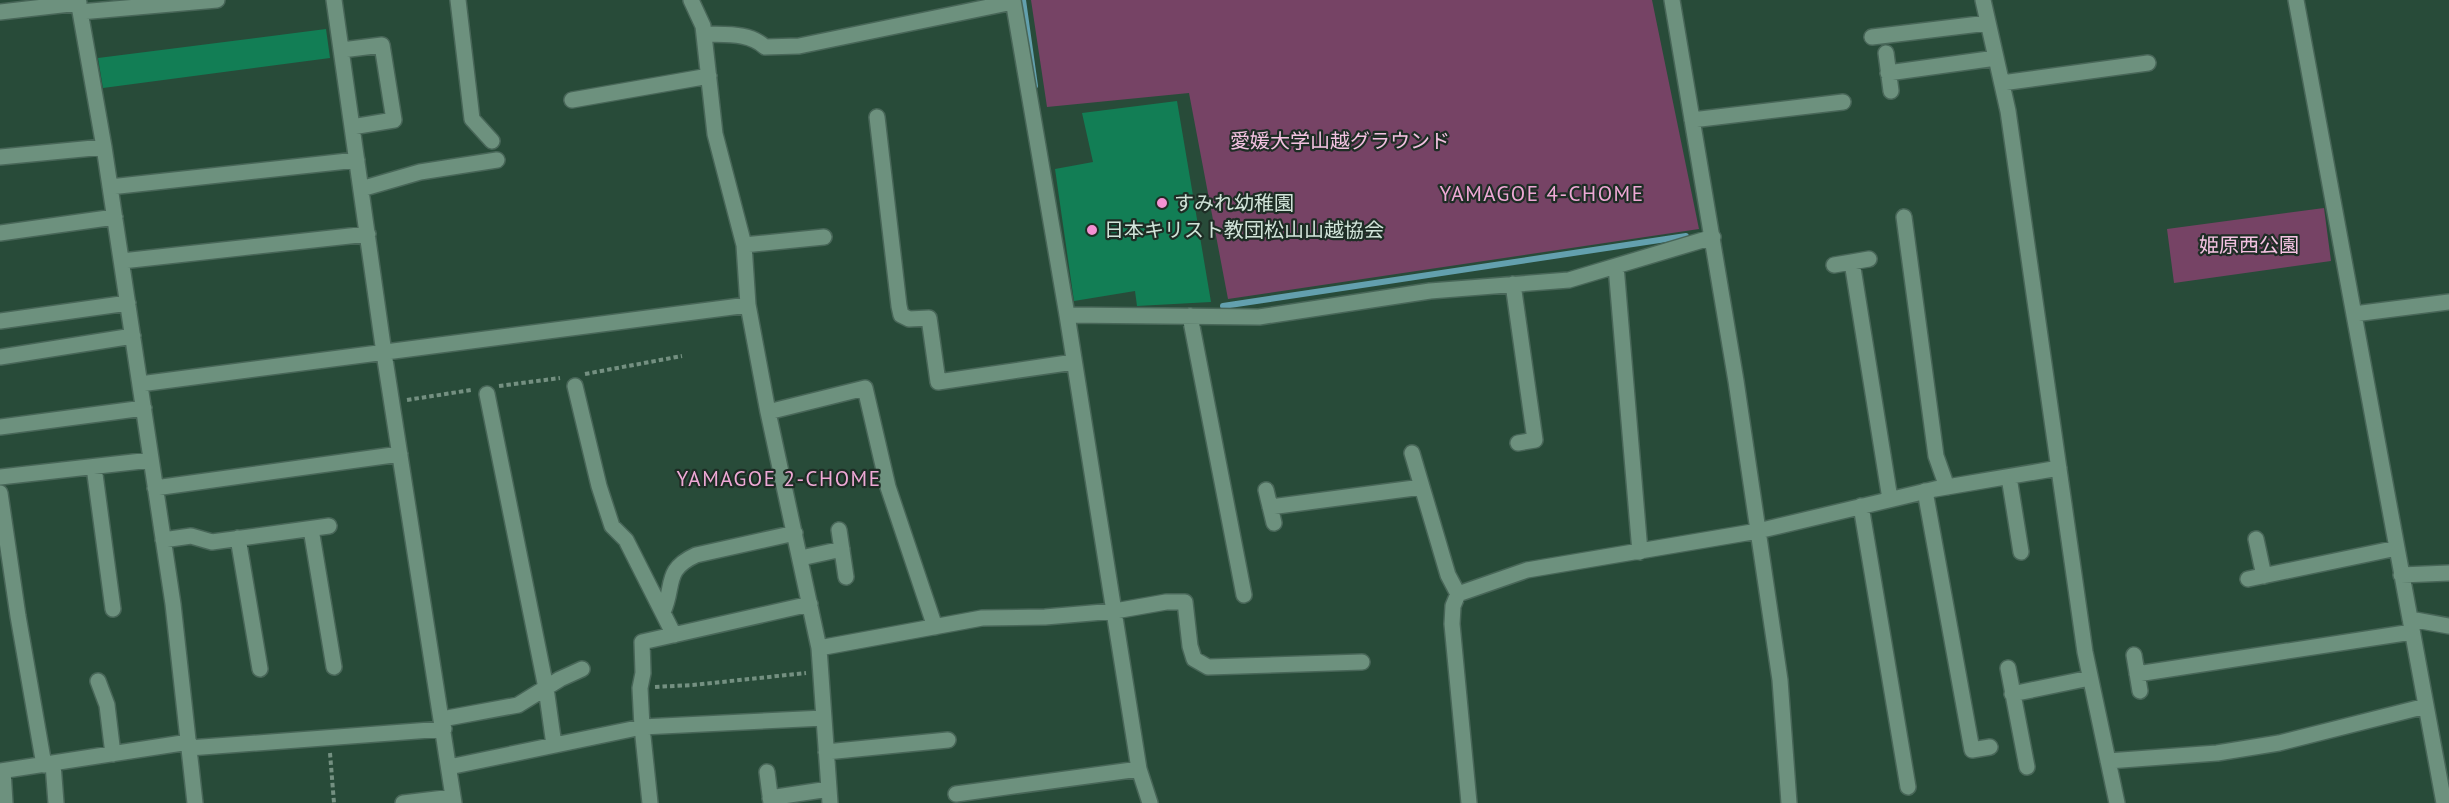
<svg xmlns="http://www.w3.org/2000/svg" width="2449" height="803" viewBox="0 0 2449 803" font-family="'PT Sans','Noto Sans JP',sans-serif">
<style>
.green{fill:#764365}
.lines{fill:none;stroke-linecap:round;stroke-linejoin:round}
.stream{stroke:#63a0ae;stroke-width:6}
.building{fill:#127e55}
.minor-casing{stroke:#486658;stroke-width:18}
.path{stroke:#749081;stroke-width:4;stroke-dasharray:4.5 3;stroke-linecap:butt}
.minor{stroke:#6d917e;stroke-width:15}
.poi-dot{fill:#f491d3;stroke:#1e2d25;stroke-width:2}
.labels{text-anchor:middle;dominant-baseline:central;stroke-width:4.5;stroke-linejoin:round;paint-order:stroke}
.park-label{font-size:20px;fill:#f3c2e1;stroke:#1e2d25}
.poi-label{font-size:20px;fill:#d1e4d9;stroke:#1e2d25;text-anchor:start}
.neighbourhood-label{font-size:21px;letter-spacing:1.5px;fill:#efa9d6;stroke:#1e2d25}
</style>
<rect width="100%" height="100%" fill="#284b39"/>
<path class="green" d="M1031 0H1652L1699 229 1228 299 1189 93 1047 107Z
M2324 208 2331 261 2174 283 2167 229Z"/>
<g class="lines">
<path class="stream" d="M1023 0 1035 86
M1223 306 1686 236"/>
</g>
<path class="building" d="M326 29 330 58 103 88 98 58Z
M1177 101 1211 302 1137 306 1135 291 1074 301 1055 169 1093 162 1082 113Z"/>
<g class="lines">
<defs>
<path id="minor" d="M78 0 104 147 173 604 195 803
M334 0 384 353 454 803
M458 0 472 119 492 141
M691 0 703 26 715 134 744 245 748 305 768 412 819 648 830 803
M1013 0 1067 315 1139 769 1150 803
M1672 0 1736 381 1780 680 1789 803
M1983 0 2008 111 2085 652 2117 803
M2296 0 2444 803
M0 12 79 3
M80 12 217 0
M704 34C725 35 749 32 765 47L799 46 1013 2
M1872 37 1988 23
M342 50 382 45 394 120 352 127
M1886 53 1891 91
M1888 73 1996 58
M2002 83 2148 63
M572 100 709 76
M877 117 899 306 901 315 909 319 929 318 938 382 1074 362
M1692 120 1843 102
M0 157 104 147
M110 187 357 160
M361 189 420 172 497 160
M1904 217 1936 456 1947 487
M0 233 115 217
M744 245 824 237
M122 261 368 234
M1852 262 1890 499
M1834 265 1869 259
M1616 266 1640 552
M1513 284 1535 440 1518 443
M2354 314 2449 302
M1067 315 1259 317 1430 291 1569 280 1713 237
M1190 316 1244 595
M0 321 128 303
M0 357 133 336
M140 384 748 305
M575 386 599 486 612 526 626 540 674 635
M487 394 546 688 554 745
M768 412 865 388 888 487 935 627
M0 427 144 408
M1412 453 1448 575 1458 594
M94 467 113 609
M0 477 151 460
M2009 477 2021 552
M155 488 400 454
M1266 490 1274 523
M1925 491 1972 750 1990 747
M0 493 18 616 44 765
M1861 506 1908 787
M1270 507 1422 487
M311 529 334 667
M839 530 846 577
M238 538 260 669
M2256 539 2264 576
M163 540 191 536 212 542 329 526
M801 558 842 549
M2401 575 2449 573
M2248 579 2397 548
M663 612C675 586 663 570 696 555L795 533
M2410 619 2449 626
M819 648 982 618 1045 617 1115 611 1166 602H1185L1190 646 1194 659 1208 667 1362 662
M2134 655 2140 691
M2008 668 2027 767
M2137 674 2412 632
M98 681 107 705 113 754
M2012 694 2090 678
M442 719 518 705 560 679 582 669
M189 748 444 729
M826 752 948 740
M2108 761 2217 753 2279 743 2426 706
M53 764 56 803
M449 767 642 727 824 718
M0 771 189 742
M3 771 5 803
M767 772 771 803
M956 794 1139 769
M770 798 829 789
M403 803 453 797
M650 803 642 727 640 688 643 673 642 642 810 604
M1469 803 1452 624 1453 606 1458 594 1527 570 1758 531 1935 489 2059 468"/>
</defs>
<use href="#minor" class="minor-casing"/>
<path class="path" d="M585 374 682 356
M499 386 560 378
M407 400 471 390
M655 687 693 685 806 673
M330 753 334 803"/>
<use href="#minor" class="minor"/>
</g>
<g class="poi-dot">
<circle cx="1162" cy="203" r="6"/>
<circle cx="1092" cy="230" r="6"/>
</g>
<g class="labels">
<g class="park-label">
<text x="1340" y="141">愛媛大学山越グラウンド</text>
<text x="2249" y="245">姫原西公園</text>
</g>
<g class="poi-label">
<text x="1174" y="203">すみれ幼稚園</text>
<text x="1104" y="230">日本キリスト教団松山山越協会</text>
</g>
<g class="neighbourhood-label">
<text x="1542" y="193">YAMAGOE 4-CHOME</text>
<text x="779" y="478">YAMAGOE 2-CHOME</text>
</g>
</g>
</svg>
